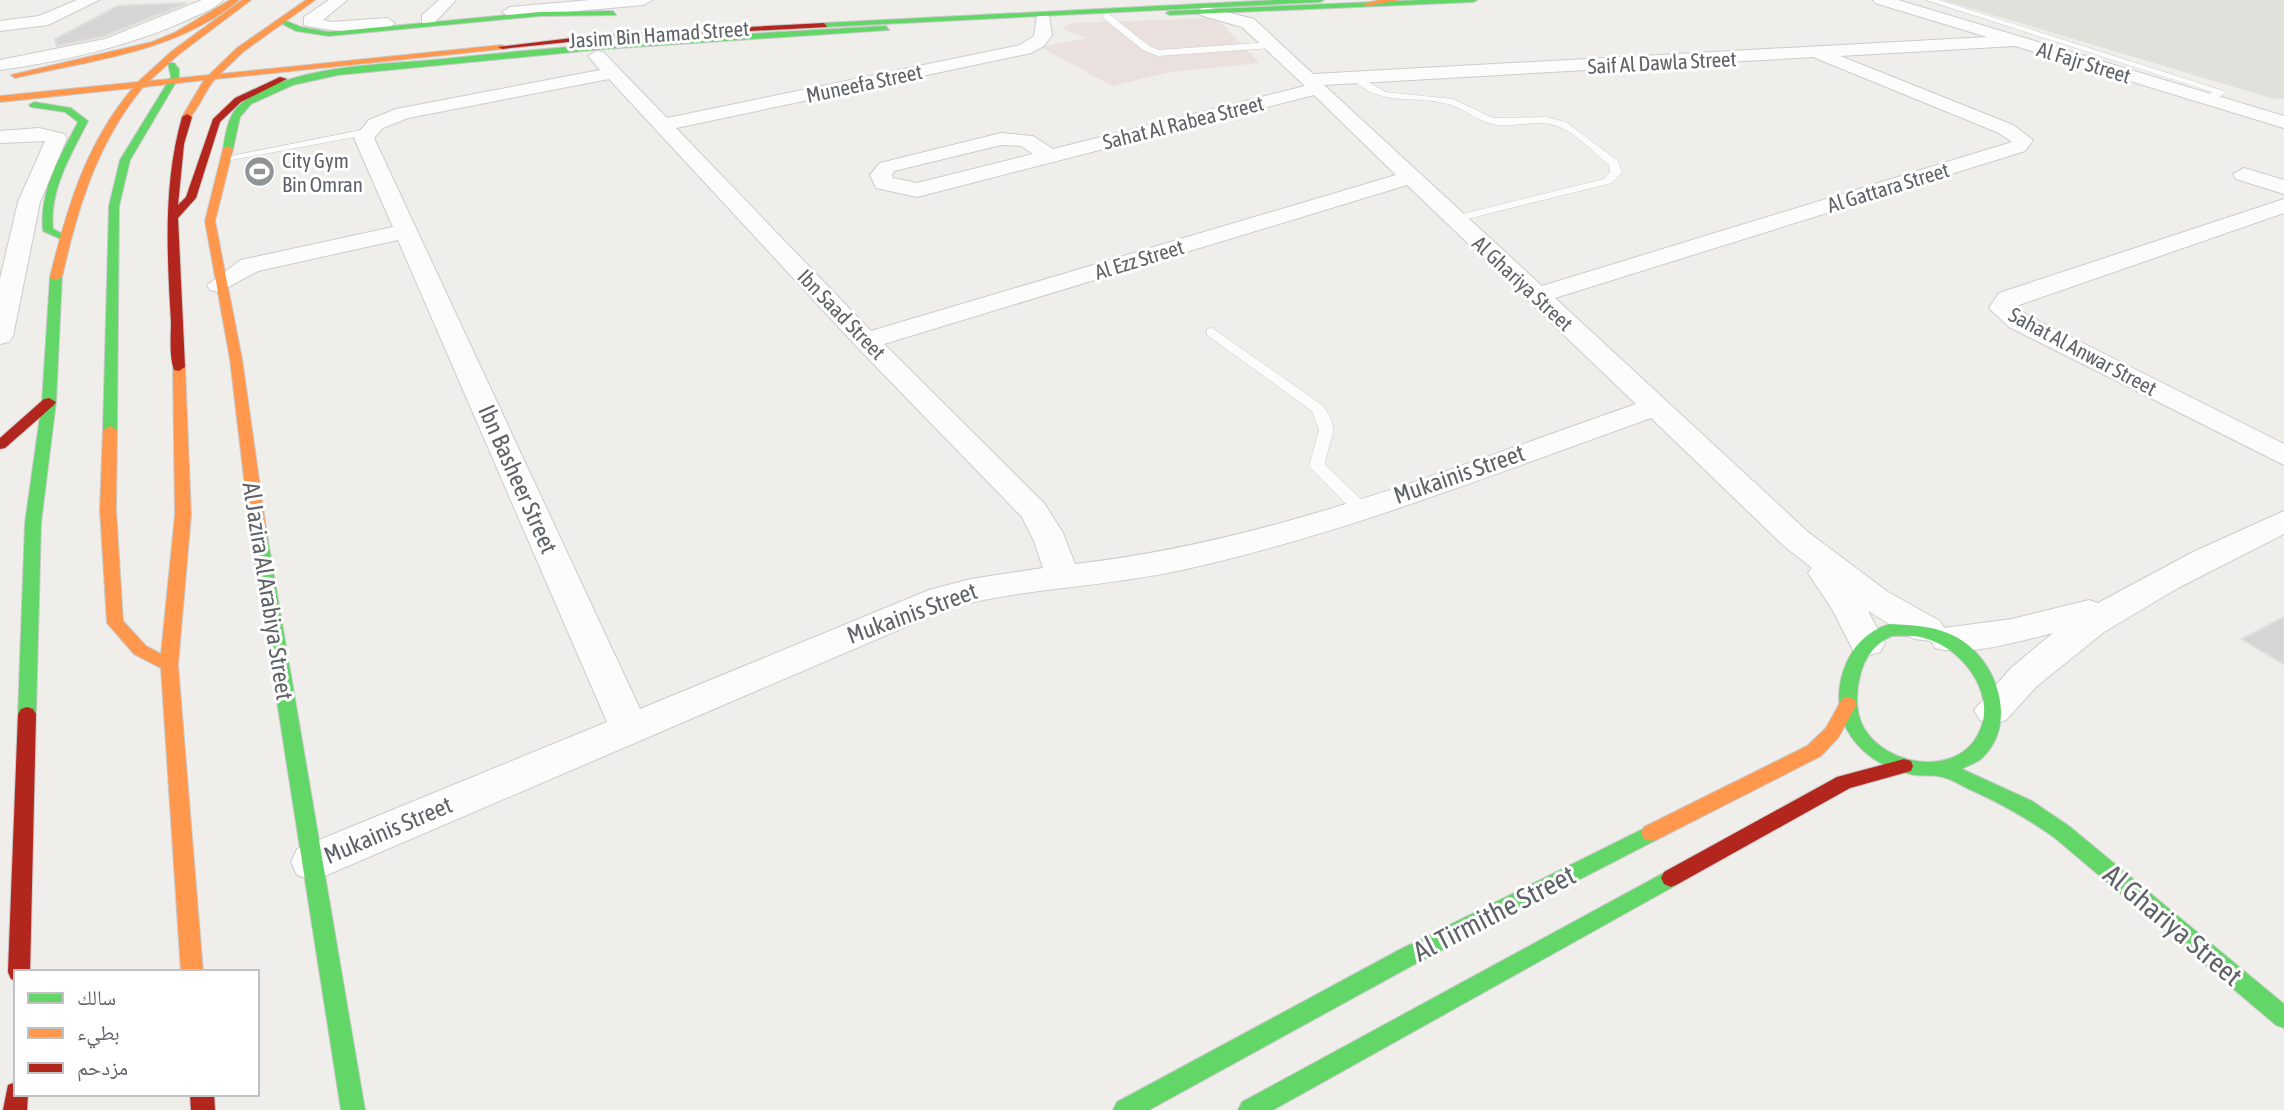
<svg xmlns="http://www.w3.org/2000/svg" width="2284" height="1110" viewBox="0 0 2284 1110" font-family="'Asap Condensed','Noto Naskh Arabic',sans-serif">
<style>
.education{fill:#e2e0da}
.medical{fill:#eae0de}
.building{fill:#d6d5d3;stroke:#deddd9;stroke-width:2}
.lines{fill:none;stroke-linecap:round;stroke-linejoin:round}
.lane-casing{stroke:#cbcccc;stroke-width:1}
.street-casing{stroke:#cbcccc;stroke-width:2}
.fast-casing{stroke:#cacacb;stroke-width:2}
.slow-casing{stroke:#cacacb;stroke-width:2}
.jam-casing{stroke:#cacacb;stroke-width:2}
.lane{fill:#fdfcfc;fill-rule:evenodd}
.street{fill:#fdfcfc;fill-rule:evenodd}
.fast{fill:#63d668;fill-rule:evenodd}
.slow{fill:#ff974d;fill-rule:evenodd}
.jam{fill:#b3261e;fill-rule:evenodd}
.labels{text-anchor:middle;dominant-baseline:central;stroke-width:6;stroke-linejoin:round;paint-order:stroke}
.far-street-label{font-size:21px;fill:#5f6368;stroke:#fff}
.far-poi-label{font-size:21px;fill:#5f6368;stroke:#fff;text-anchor:start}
.street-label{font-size:24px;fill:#5f6368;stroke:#fff}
.near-street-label{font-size:28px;fill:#5f6368;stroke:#fff}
</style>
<rect width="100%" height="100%" fill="#efeeea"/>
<path class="education" d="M1943 0H2284V98L2274 99Z"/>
<path class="medical" d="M1216 18 1259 63 1170 72 1112 86 1041 47 1087 38 1063 29 1072 23Z"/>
<path class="building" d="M187 3 104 36 57 46 55 39 118 6Z
M2284 617V664L2242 639Z"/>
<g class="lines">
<defs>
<path id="lane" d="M1926 0H1939L2227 92 2212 101H2204V97L2213 92Z
M1103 14H1109L1149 46 1159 50 1271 42 1276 45 1271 48 1158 56 1143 50 1103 18Z
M1357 75 1385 92 1453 99 1493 118 1546 117 1566 122 1618 161 1622 172 1612 183 1451 223V217L1604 179 1610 172 1609 164C1592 152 1577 133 1557 126 1538 119 1517 127 1498 125 1479 123 1466 109 1448 104 1413 94 1380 108 1352 78Z
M367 129 372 132 371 134 226 161 221 158Z
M1212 328 1322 405C1343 432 1328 437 1325 465L1366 504 1368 508 1366 512H1354L1309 466 1319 430 1312 411 1207 335V329Z"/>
<path id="street" d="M77 0H99L48 25 0 31V21L39 16Z
M202 0H223C214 10 197 15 185 21 126 47 64 61 0 70V60L105 39Z
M329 0H347L323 20 331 22 387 18 395 23C380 38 323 30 304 25V17Z
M439 0H456L434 23H422V15Z
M590 0H652L644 5 510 17 502 12 510 7Z
M1873 0H1898L2284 116V128L2015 46 1840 56 2013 125 2033 140 2025 151 1555 298 1808 532 1888 592 1940 621 1944 628 2012 619 2089 600 2098 603 2193 552 2284 511V534L2178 588 2104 632 2037 686 2006 720 1993 724 1980 720 1974 710 2011 668 2053 633C2020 641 1968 657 1935 648L1931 641 1914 639 1868 611 1885 643 1880 652 1867 656 1854 652 1832 609 1808 573 1812 568 1784 546 1651 418C1494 474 1339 536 1177 571 1102 587 1026 588 952 607L327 875 312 880 297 875 291 862 297 849 607 722 398 240 258 271 219 292 210 290 207 285 241 260 393 227 354 138 369 120 396 109 600 70 588 56 597 51 603 52 667 118 1020 45 1034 36 1037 16H1049L1052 35 1044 46 1031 53 676 128 871 331 1396 175 1314 95 917 197 876 188 870 175 880 163 1001 133 1033 136 1053 149 1305 86 1242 27 1200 15V9L1206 7 1254 19 1313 74 1987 37 1875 3ZM1813 57 1999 133 2012 142 1542 286 1324 85ZM609 79 857 347 1022 517 1034 541 1043 568 971 579 929 590 640 709 374 138 383 128 408 118ZM1001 145 1021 146 1033 154 917 183 893 178 892 175 894 171ZM1407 185 1636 404C1452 468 1270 542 1075 564L1063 533 1044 503 884 344Z
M39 128 64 134 67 138 40 202 13 336 9 342 0 344V279L18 202 45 141 0 143V131Z
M2244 168 2284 180V194L2236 179 2233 174Z
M2284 199V213L2016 306 2027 315 2284 444V465L2009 327 1989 308 1999 293Z"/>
<path id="fast" d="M1275 0H1324L1320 2 824 27 820 25 824 23Z
M1420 0H1477L1473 2 1170 15 1166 13 1170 11Z
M613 11 616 15 540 16 329 36 296 31 277 21 281 19 301 27 329 32 540 12Z
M886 26 889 30 604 49 338 75 293 85 251 104 240 117 233 149 228 152 223 149C226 132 228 113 243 102 293 64 383 65 443 59 590 43 738 34 886 26Z
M168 63H174L179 69V77L130 160 119 206 117 430 110 434 103 430 109 206 120 160 171 77Z
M34 102 71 108 88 121C71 155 49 190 53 229L71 238 65 241 43 231C39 190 60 157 78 122L65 112 31 107 29 105Z
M56 274 62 277 56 402 41 523 36 714 33 719H21L18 714 25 523 42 402 50 277Z
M258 524 266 529 365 1110H341L250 529Z
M1890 624C1914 625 1937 626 1958 638 1998 661 2019 725 1981 759 1976 763 1967 766 1962 769L2032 801 2069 826 2284 1004V1028L2276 1025 2055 838C2027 818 2002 804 1971 790 1962 786 1952 779 1942 777 1932 774 1920 777 1910 774 1861 763 1827 723 1843 672 1851 648 1866 631 1890 624ZM1892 636C1902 636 1914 635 1924 638 1965 648 2003 701 1974 741 1948 776 1885 764 1864 728 1855 713 1856 692 1860 676 1864 658 1875 643 1892 636Z
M1651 825 1658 827 1661 833 1658 839 1415 964 1149 1110H1113L1117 1102 1399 950Z
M1671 869 1678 872 1681 878 1678 884 1273 1110H1238L1242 1102Z"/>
<path id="slow" d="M230 0H239C177 52 92 60 15 78L11 75 152 42 174 33Z
M242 0H251L178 55 149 81 209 75 237 48 306 0H315L243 52 220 74 502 45 506 47 502 49 215 79C205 90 197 113 187 120L182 117 204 80 143 87C97 143 78 207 62 277L56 280 52 279 50 277C67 208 86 143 133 88L0 102V96L138 82 172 51Z
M1379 0H1400L1367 6 1363 4Z
M228 146 233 149 215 221 242 359 266 529 258 534 250 529 230 359 205 221 223 149Z
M179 363 185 367 191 515 178 665 203 972H181L161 668 134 654 107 623 100 510 103 430 110 426 117 430 116 510 123 621 146 646 161 654 175 515 173 367Z
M1848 697 1854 699 1857 704 1838 738 1821 756 1658 839 1651 841 1644 839 1641 833 1644 827 1807 746 1826 728 1842 699Z"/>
<path id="jam" d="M824 23 827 27 597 39 502 49 498 47 597 35Z
M280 77 287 79 241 102 220 122 196 198 178 218 185 367 179 371 174 370C169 356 171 336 171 322 167 253 163 184 182 117L187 114 192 117 184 144 178 205 186 197 213 119 235 98Z
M49 398 56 402 54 405 5 448 0 449V438L44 399Z
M27 707 33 709 36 714 30 972H16V981L11 979 8 972 18 714 21 709Z
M1904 759 1911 761 1913 766 1911 771 1850 788 1678 884 1671 887 1664 884 1661 878 1664 872 1837 777Z
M16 1082V1094H28L27 1110H3L8 1085Z
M190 1094H214L215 1110H191Z"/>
</defs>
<use href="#lane" class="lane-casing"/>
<use href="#street" class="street-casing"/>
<use href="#fast" class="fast-casing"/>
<use href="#slow" class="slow-casing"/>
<use href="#jam" class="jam-casing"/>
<use href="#lane" class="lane"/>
<use href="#street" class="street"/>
<use href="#fast" class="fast"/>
<use href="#slow" class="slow"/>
<use href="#jam" class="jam"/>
</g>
<defs>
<symbol id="stadium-disc" viewBox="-11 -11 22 22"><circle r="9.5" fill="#919496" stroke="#fff"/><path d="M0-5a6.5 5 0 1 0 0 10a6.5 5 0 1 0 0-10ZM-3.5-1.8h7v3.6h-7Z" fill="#fff"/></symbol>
</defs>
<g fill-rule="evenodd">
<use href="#stadium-disc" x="242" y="154" width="35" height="35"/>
</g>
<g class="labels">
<g class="far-street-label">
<text transform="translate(659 34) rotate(-4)">Jasim Bin Hamad Street</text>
<text transform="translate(1662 62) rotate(-3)">Saif Al Dawla Street</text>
<text transform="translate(2084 62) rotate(17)">Al Fajr Street</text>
<text transform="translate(864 83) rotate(-12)">Muneefa Street</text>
<text transform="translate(1183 122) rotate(-14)">Sahat Al Rabea Street</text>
<text transform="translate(1888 187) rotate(-17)">Al Gattara Street</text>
<text transform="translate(1139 259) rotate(-17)">Al Ezz Street</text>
<text transform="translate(1523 283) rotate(43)">Al Ghariya Street</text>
<text transform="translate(842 314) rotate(46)">Ibn Saad Street</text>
<text transform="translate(2083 351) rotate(28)">Sahat Al Anwar Street</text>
</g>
<g class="far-poi-label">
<text x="282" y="160">City Gym<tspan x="282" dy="24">Bin Omran</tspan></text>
</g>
<g class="street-label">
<text transform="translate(1459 474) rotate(-19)">Mukainis Street</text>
<text transform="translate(518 479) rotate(66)">Ibn Basheer Street</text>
<text transform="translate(268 591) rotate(81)">Al Jazira Al Arabiya Street</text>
<text transform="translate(912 613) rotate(-20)">Mukainis Street</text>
<text transform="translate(388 830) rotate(-23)">Mukainis Street</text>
</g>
<g class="near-street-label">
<text transform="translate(1494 913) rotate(-27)">Al Tirmithe Street</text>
<text transform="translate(2173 925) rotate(40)">Al Ghariya Street</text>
</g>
</g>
<rect x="14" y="970" width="245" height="126" fill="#ffffff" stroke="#bfc1c3" stroke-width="2"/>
<rect x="28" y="993" width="35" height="10" fill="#63d668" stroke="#bfc1c3" stroke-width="2"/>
<text x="77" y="1005" font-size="21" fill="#5f6368">سالك</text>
<rect x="28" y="1028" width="35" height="10" fill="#ff974d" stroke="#bfc1c3" stroke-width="2"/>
<text x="77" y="1040" font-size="21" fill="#5f6368">بطيء</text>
<rect x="28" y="1063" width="35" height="10" fill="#b3261e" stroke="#bfc1c3" stroke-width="2"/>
<text x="77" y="1075" font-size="21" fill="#5f6368">مزدحم</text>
</svg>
